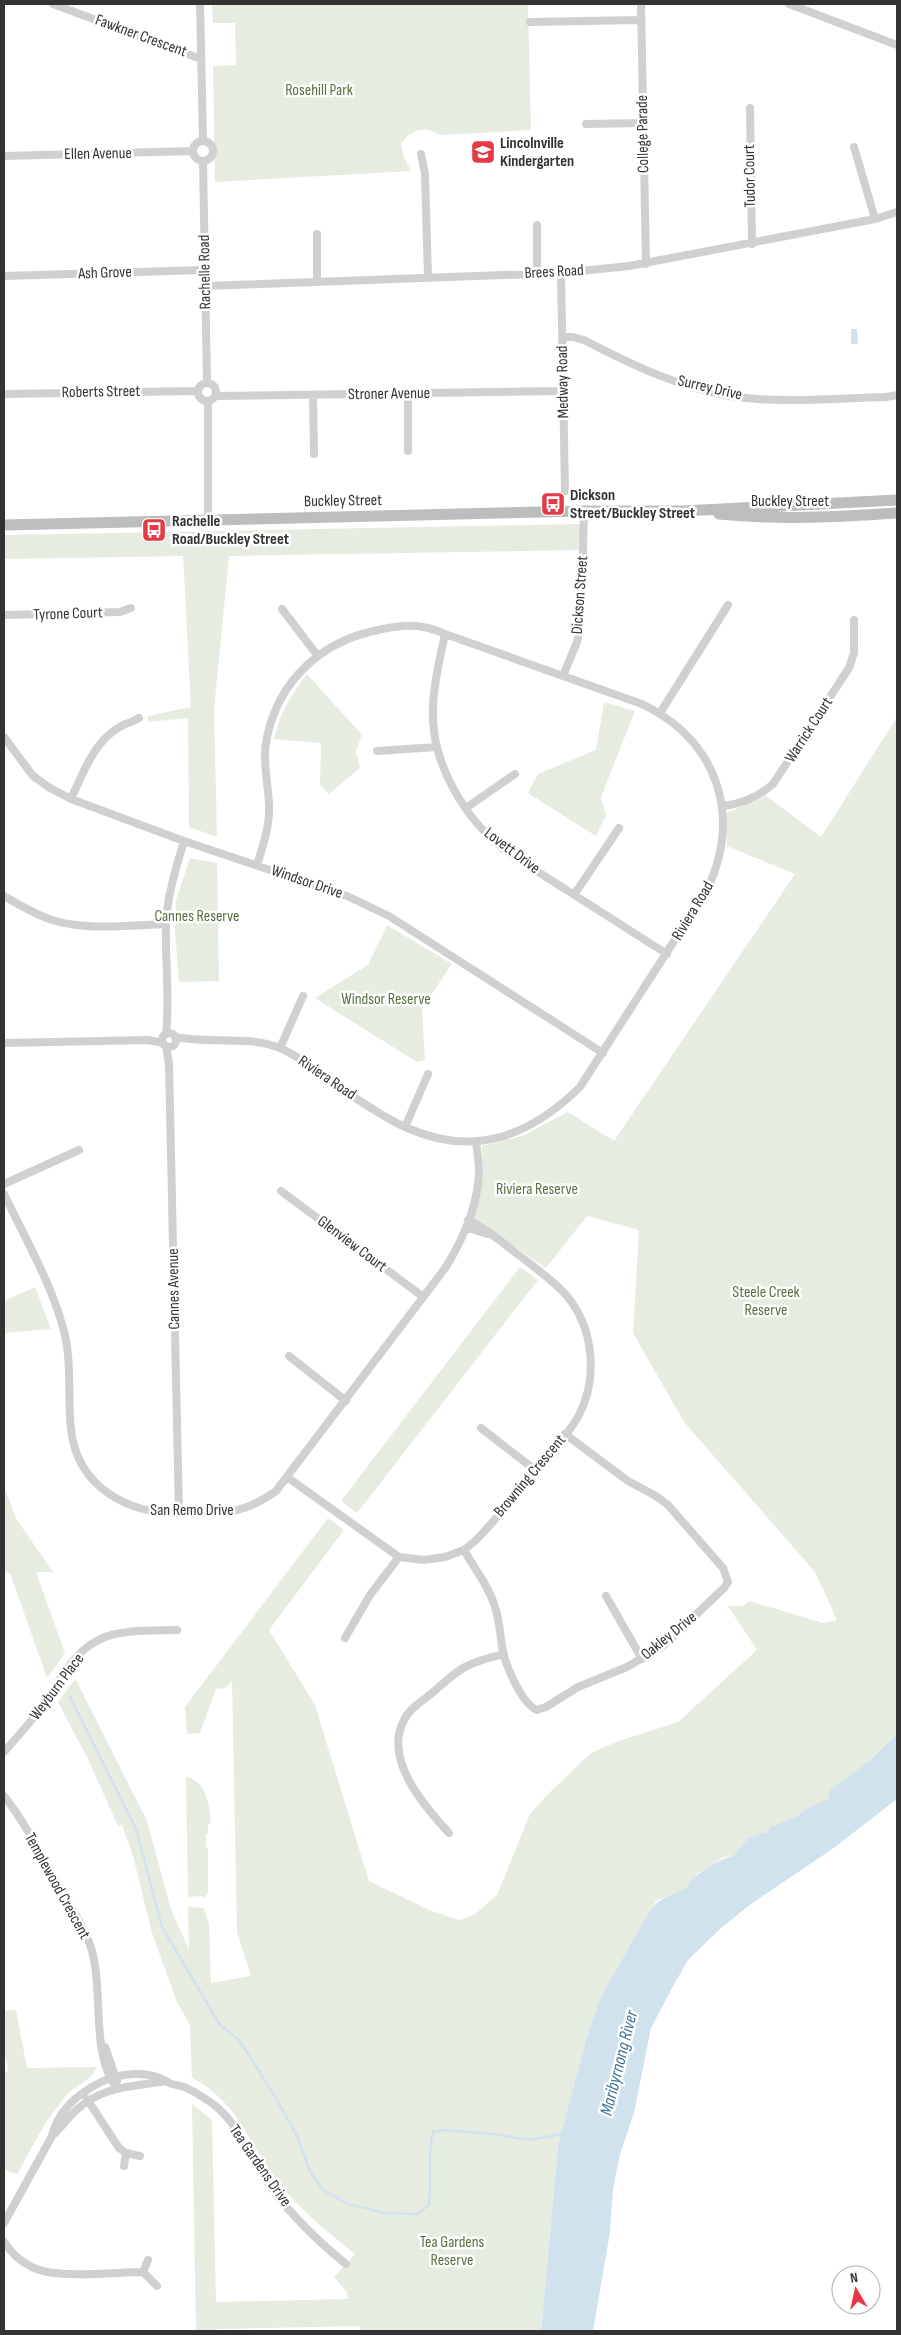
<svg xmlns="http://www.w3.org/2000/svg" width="901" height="2335" viewBox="0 0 901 2335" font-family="'Sofia Sans Condensed',sans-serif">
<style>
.green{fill:#e6ecdf}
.water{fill:#cfe2ee}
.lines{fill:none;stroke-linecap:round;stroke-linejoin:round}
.stream{stroke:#cfe2ee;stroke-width:2.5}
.street{stroke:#d0d0d0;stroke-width:8}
.secondary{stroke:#bdbdbd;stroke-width:11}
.labels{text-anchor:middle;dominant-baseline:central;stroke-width:5;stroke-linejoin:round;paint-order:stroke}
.street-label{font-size:16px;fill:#333;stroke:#fff}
.park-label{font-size:16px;fill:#56703f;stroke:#fff}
.poi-label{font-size:16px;font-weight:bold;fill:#333;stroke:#fff;text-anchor:start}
.water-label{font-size:18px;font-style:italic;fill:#3f7597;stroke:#fff}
</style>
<rect width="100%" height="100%" fill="#fff"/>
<path class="green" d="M212 4H528L531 130 441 135C423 126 414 128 401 143L403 155 411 171 215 182 213 66 236 65 235 23H213Z
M580 524V550L229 556 214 710 217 837 189 827 188 718 148 722V716L191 707 183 556 4 559V535Z
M307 674 362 735 356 751 360 768 329 794 320 785 321 743 274 739C281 711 290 697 307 674Z
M604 702 635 711 601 797 606 815 596 836 528 793 538 774 596 750Z
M897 717V1734L829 1799 804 1810 796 1817 770 1827 768 1832 749 1837 733 1856 724 1857 698 1873 688 1887 676 1894 657 1900 649 1912 600 1998 586 2040 558 2145 541 2331H361L359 2326 216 2329V2331H196L192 2104 212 2120 216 2302 348 2299 346 2291 334 2277 355 2254C326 2231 297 2207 274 2177 245 2137 239 2103 192 2078L190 2025 177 2002 152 1933 133 1856 122 1825 118 1826 88 1759 58 1702 72 1683 76 1680 147 1821 171 1909 189 1950 188 1907 203 1908 209 1923 211 1983 251 1976 237 1932 232 1680 226 1688 216 1689 200 1733 187 1734 185 1707 328 1518 344 1530 269 1630 315 1705 369 1881 429 1910 459 1920 474 1915 497 1895 530 1814 546 1796 591 1753 616 1742 678 1722 757 1650 728 1606H743L749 1601 823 1623 837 1620 815 1572 684 1422 633 1333 639 1230 587 1216 546 1268 474 1219 483 1174 482 1146 522 1136 568 1112 614 1141 795 874 727 846V813L766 796 821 837Z
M190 858 217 863 219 981 179 982 175 933 176 900Z
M387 925 452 964 422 1008 425 1060 417 1062 315 998 368 965Z
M520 1267 538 1280 357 1513 341 1501Z
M35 1287 51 1329 4 1333V1301Z
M4 1487 17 1520 53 1572H36L65 1653 47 1678 10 1573 4 1572Z
M186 1777C206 1780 210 1806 211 1824H208V1833L206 1834V1848L208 1849V1892L204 1898 201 1896 188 1897Z
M10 2010H16L27 2068 97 2067 92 2076 68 2093 46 2122 17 2174 4 2170V2073L8 2071 4 2048V2011Z"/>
<path class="water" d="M851 329H857L858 344H851Z
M897 1734V1799L831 1850 751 1904 721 1928 688 1960 672 1988 651 2028 634 2113 620 2154 613 2189 610 2232 593 2331H541L558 2145 586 2040 600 1998 649 1912C661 1895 671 1897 688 1887 691 1875 721 1858 733 1856L749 1837 768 1832 770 1827 796 1817 804 1810 828 1799 830 1790 869 1761Z"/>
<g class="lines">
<path class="stream" d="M70 1697 136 1829 162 1927 220 2025 239 2040 274 2095 296 2134 310 2171 323 2190 348 2204 385 2213 417 2214 429 2205C432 2181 427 2155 433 2132L445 2130 494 2134 529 2140 563 2134"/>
<path class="street" d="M53 4 201 59
M200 4 203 141
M641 4 646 264
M789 4 897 45
M530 22 641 20
M750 108 752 244
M586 124 643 123
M193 151a10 10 0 1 1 20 0a10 10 0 1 1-20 0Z
M854 147 875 219
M421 154 425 174 428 277
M4 156 193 151
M203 162 207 383
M317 234V282
M537 273V225
M561 273 565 491
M4 276 205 270
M205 286 561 273 629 266 875 219 897 212
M562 337H573L584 340C630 364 678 387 730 396 781 404 835 398 886 397L897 395
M198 392a9 9 0 1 1 18 0a9 9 0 1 1-18 0Z
M4 394 197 391
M408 394V451
M313 395 314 454
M215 396 562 391
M208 520V401
M282 609 317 655
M4 615 120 612 131 608
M445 634C439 662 432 691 433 720 435 768 466 820 504 849 523 863 545 876 565 889 599 911 633 932 667 954
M563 676 577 642 581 621 584 511
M660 713 728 605
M4 737 33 776 50 788 71 799 184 841 347 896 389 916 603 1053
M377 751 437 747
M71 799C82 775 94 742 118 728 124 724 132 722 139 718
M723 806C742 804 758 797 773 784L849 668 854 653V620
M466 808 515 774
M574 895 619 828
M4 896C19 905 34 914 52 920 87 931 130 925 166 924
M162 1040a7 7 0 1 1 14 0a7 7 0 1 1-14 0Z
M166 1034C170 997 165 961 166 925 167 896 176 868 184 841
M175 1037C210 1044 247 1035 280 1048 300 1056 319 1074 337 1086 359 1100 381 1116 405 1127 473 1158 529 1137 580 1087L707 890C742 815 718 741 642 704L445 634C438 631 431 628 423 627 409 624 392 627 378 630 322 641 279 680 267 737 262 760 268 782 269 805 270 826 263 846 257 865
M4 1043 148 1040 163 1043
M166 1046 169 1064 179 1513
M280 1048 303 996
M405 1127 428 1074
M4 1184 79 1150
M281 1191 422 1296
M4 1194C24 1236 49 1279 62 1324 73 1358 67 1395 71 1430 78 1488 129 1515 183 1513 224 1512 241 1516 276 1491L446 1267C463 1239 478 1205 479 1172 479 1162 477 1151 476 1141
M466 1227 487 1234
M289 1356 346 1401
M481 1428 535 1470
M287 1477 399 1557 424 1560 445 1557 464 1550 475 1541C497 1520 514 1494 533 1471 548 1453 568 1436 579 1415 598 1378 594 1329 567 1296 555 1282 539 1271 524 1259 506 1246 488 1229 468 1220
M464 1550C474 1568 489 1586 495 1607 500 1621 500 1637 503 1652 507 1668 522 1704 537 1710L546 1707 578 1687 627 1667 663 1646 724 1588 728 1582 723 1568 668 1505 656 1496 628 1481 565 1434
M606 1596 642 1659
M345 1638 370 1595 399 1557
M4 1752C17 1737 30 1723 41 1708 60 1682 73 1649 105 1637 127 1629 154 1631 177 1630
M4 1796C27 1825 43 1859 61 1890 73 1912 87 1930 93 1955 103 1994 91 2056 117 2088
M449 1833C424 1806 383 1759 404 1720 409 1709 422 1701 431 1694 443 1684 454 1672 467 1666 478 1660 492 1657 504 1654
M105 2047 117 2081
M87 2099 119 2148 126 2153 140 2156
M52 2136C60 2129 67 2119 75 2111 104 2085 131 2087 166 2081
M124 2166 126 2153
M4 2223 52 2136C58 2110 77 2094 101 2082 120 2073 148 2070 166 2081 171 2085 178 2085 184 2087 195 2091 204 2098 213 2104 241 2125 253 2164 274 2191 294 2218 320 2243 346 2264
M4 2242C10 2251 20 2261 30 2266 54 2280 114 2272 143 2272
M148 2260 143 2272 157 2286"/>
<path class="secondary" d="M719 514C779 520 837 517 897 513
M4 525 584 511H683L897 500"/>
</g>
<defs>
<symbol id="school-square" viewBox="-11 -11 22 22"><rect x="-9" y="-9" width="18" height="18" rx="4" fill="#e63946" stroke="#fff"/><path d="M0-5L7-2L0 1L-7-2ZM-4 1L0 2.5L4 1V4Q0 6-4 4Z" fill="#fff"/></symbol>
<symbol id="bus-square" viewBox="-11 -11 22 22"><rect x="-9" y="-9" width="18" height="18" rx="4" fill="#e63946" stroke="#fff"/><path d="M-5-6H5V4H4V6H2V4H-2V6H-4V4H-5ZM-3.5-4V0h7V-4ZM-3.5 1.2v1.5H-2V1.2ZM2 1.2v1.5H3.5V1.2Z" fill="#fff"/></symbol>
</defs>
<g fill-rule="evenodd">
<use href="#school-square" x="469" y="138" width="28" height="28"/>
<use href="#bus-square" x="539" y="490" width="28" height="28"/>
<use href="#bus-square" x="140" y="516" width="28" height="28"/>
</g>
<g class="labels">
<g class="street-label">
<text transform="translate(141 36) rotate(20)">Fawkner Crescent</text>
<text transform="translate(643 134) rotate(-91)">College Parade</text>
<text transform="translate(98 154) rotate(-1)">Ellen Avenue</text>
<text transform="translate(750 176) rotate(-91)">Tudor Court</text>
<text transform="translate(205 272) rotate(-91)">Rachelle Road</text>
<text transform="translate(554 272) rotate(-3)">Brees Road</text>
<text transform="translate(105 273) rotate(-2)">Ash Grove</text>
<text transform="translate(563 382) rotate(-91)">Medway Road</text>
<text transform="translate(710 388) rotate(13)">Surrey Drive</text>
<text transform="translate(101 392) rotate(-1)">Roberts Street</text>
<text transform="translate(389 394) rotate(-1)">Stroner Avenue</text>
<text transform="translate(343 501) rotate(-1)">Buckley Street</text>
<text x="790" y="501">Buckley Street</text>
<text transform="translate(580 595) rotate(-86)">Dickson Street</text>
<text transform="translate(68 614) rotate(-2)">Tyrone Court</text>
<text transform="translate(809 730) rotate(-57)">Warrick Court</text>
<text transform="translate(512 851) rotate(37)">Lovett Drive</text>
<text transform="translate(307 882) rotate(19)">Windsor Drive</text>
<text transform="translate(693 911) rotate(-59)">Riviera Road</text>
<text transform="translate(327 1078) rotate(34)">Riviera Road</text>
<text transform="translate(352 1244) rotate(37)">Glenview Court</text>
<text transform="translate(174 1289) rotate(-91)">Cannes Avenue</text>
<text transform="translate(530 1476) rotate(-50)">Browning Crescent</text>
<text x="192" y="1510">San Remo Drive</text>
<text transform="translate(669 1636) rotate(-39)">Oakley Drive</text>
<text transform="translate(57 1687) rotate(-53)">Weyburn Place</text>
<text transform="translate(57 1886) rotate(61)">Templewood Crescent</text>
<text transform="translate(260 2166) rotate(55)">Tea Gardens Drive</text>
</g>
<g class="park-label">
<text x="319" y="90">Rosehill Park</text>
<text x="197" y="916">Cannes Reserve</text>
<text x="386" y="999">Windsor Reserve</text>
<text x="537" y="1189">Riviera Reserve</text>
<text x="766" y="1292">Steele Creek<tspan x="766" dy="18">Reserve</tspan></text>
<text x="452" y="2242">Tea Gardens<tspan x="452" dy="18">Reserve</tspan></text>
</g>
<g class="poi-label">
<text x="500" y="143">Lincolnville<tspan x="500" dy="18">Kindergarten</tspan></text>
<text x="570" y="495">Dickson<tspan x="570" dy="18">Street/Buckley Street</tspan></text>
<text x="172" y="521">Rachelle<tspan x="172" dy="18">Road/Buckley Street</tspan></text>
</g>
<g class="water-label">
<text transform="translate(619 2063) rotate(-76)">Maribyrnong River</text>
</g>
</g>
<rect width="901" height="2335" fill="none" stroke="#333333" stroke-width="10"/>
<g transform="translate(856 2290) rotate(351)"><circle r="24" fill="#ffffff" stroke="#adadad"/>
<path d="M0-4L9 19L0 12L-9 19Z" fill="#e63946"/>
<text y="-8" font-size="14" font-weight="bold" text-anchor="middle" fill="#333333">N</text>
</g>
</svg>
